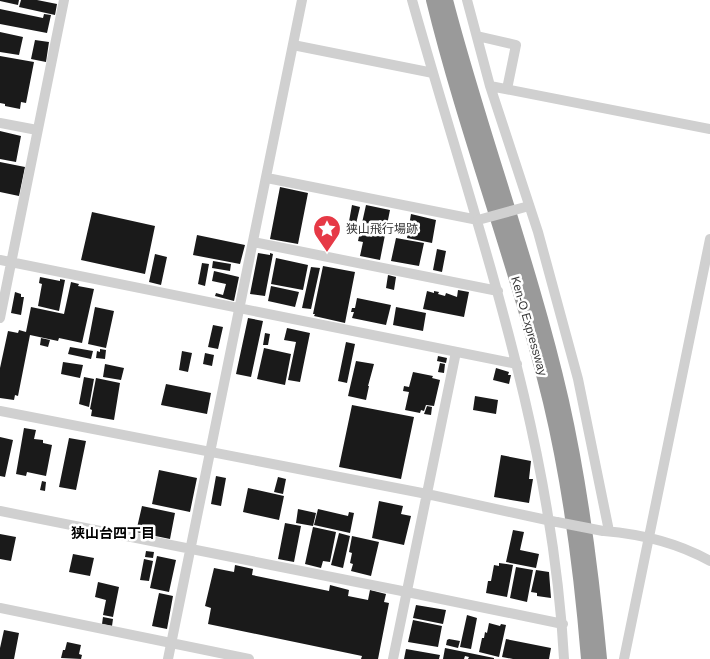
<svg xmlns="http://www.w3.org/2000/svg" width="710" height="659" viewBox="0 0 710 659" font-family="Arial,'Noto Sans JP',sans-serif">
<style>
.building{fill:#1a1a1a}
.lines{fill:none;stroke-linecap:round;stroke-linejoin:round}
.minor{stroke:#d0d0d0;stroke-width:10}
.highway{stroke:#9a9a9a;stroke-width:14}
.minor-bridge{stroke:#d0d0d0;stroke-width:10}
.labels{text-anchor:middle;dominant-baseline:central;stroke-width:5;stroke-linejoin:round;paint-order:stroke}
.poi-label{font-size:12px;fill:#333;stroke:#fff;text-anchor:start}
.street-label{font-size:12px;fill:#333;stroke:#fff}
.neighbourhood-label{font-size:14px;font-weight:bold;fill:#000;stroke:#fff}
</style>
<rect width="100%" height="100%" fill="#fff"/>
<path class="building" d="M0 0H19L18 5 0 1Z
M21 0H37L57 4 55 15 19 7Z
M0 9 43 18 44 14 51 15 47 33 0 24Z
M0 32 23 37 19 55 0 52Z
M35 40 49 42 46 62 31 59Z
M0 56 34 62 26 103 21 102 20 109 5 106V104L0 103Z
M0 131 21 136 16 162 0 159Z
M0 162 25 167 19 196 0 192Z
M280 187 308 193 298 244 270 239Z
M352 205 360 207 355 228 348 227Z
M366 205 390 210 380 260 360 256 363 242 358 241Z
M92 212 155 226 145 274 81 260Z
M411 214 436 220 432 243 407 238Z
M197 235 245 245 240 264 193 255Z
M396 238 424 243 419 266 391 261Z
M437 249 446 251 442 272 433 270Z
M258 253 270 255V253L273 254 265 296 250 294Z
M155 254 167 257 161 285 149 282Z
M276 258 308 265 303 290 271 284Z
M213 261 231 264 230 271 212 268Z
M202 263 209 264 205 286 198 284Z
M323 266 355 272 345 323 314 316 315 314H313Z
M311 267 320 268 311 309 302 308Z
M214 271 239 277 234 301 215 296 216 293 223 295 226 284 212 281Z
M388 275 396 277 394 290 386 288Z
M40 277 60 281V279L65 280 59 311 38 306 42 284 39 283Z
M71 282 79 284 78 286 94 289 82 343 59 338 58 341 30 335 18 396 15 395 14 400 0 398V368L8 331 18 333 19 330 26 332 31 307 64 314Z
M271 286 299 292 295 307 268 301Z
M458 290 469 292 464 317 423 309 427 291 434 293V291L439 292 438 294 445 296 446 293 457 297Z
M15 292 21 294V297H24L21 315 11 313Z
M357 298 391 305 386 325 352 318 354 312H351L352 308H355Z
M95 307 114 311 106 348 88 344Z
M396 307 426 313 423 331 393 325Z
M248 318 263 321 251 377 236 374Z
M213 325 223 327 218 349 208 347Z
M287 328 310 333 300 382 288 380 296 342 284 340Z
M265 333 270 334 268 345H263Z
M41 338 50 340 48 347 40 345Z
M346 342 355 344 347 383 338 381Z
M70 347 93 351 91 359 68 354Z
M264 348 291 354 285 385 257 379Z
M100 349 106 350 105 359 96 358 97 351 100 352Z
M182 351 192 353 188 372 179 370Z
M205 353 214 355 212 366 203 364Z
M438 356 447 358 446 363 437 361Z
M356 361 374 364 368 386H369L366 400 348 396Z
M63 362 83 365 80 378 61 374Z
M440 363 445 364 444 373 438 372Z
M105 364 124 368 121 380 103 377Z
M496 368 509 372 508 375H511L509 384 493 380Z
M413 372 433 376 432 378 440 380 434 406 426 405 424 411 421 410 420 413 405 410 409 392 403 391 404 386 409 387Z
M84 377 94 379 89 407 79 404Z
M96 378 120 383 114 420 91 416 92 410 90 409Z
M166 384 211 393 207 414 161 405Z
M475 396 498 400 496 414 473 410Z
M352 405 414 417 401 479 339 467Z
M427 406 432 407 431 415 424 414Z
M24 428 36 430 34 439 43 440V443L52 445 46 476 27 472 26 476 16 474Z
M0 437 13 440 5 477 0 476Z
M69 438 86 441 76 490 59 487Z
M501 455 531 461 529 479H533L529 503 494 497Z
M159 470 197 478 190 512 152 504Z
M216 476 226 478 221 506 211 504Z
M278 477 286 479 283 494 274 492Z
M42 481 46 482 45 491 40 490Z
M248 488 284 496 279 520 243 512Z
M379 501 403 506 401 514 411 516 404 545 372 538Z
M142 506 175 513 170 539 136 532Z
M298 509 316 513 313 526 296 523Z
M318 509 348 516 349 512 354 513 350 533 314 525Z
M285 523 301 526 294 562 278 559Z
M313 527 336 532 330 562 323 561 321 568 305 564Z
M513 530 524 532 520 550 539 554 536 568 506 562Z
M339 533 350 536 343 568 331 565Z
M0 534 16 537 11 561 0 559Z
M352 536 379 542 371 576 351 571 353 564 350 563 352 553 349 552Z
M146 551 154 552 153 558 145 557Z
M73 554 94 558 90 576 69 572Z
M157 556 176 560 169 592 150 588Z
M144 559 153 561 149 581 140 580Z
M499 563 513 565 507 597 486 593 488 581H491L494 565 499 566Z
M235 565 253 569 252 575 329 591 330 585 349 590 348 596 368 600 370 590 386 594 384 602 389 603 378 659H361L362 656 208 624 211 608 205 606 214 568 234 572Z
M516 567 533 570 527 602 510 598Z
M536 570 549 572 551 598 537 596V593L531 592Z
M98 582 119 587 113 617 103 615 106 600 95 597Z
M159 593 173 596 167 629 152 626Z
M416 605 446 610 443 624 413 618Z
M467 615 477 618 471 649 460 647Z
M103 617 113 619 112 626 102 624Z
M413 620 442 626 438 647 408 642Z
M489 623 500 626 501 624 506 625 499 657 479 652 482 638H484L485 632 487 633Z
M4 630 19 633 14 659H0V648Z
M449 639 460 641 458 648 446 645 447 640Z
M506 639 551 648 549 659H513L502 657Z
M67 642 81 645 79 654 82 655 81 659 61 658 63 650H65Z
M445 648 494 658V659H468L469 657 465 656 464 659H443Z
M406 649 440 655 439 659H404Z"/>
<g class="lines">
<path class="minor" d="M412 0C473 218 552 431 564 659
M467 0 490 86 538 232 578 379 609 531
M477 36 516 45 507 89
M293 45 433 73
M490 86 710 129
M0 123 37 130
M267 178 478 220
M253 242 498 291
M0 260 517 364
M0 318 64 0
M0 411 427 494 556 522
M0 511 407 592 563 624
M604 531C640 534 678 543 710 561
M0 608 249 659
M168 659 302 0
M393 659 456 352
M624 659 710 239"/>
<path class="highway" d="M433 0C466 135 517 266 550 402 570 486 581 573 588 659
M446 0C481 135 531 265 562 401 581 486 592 572 600 659"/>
<path class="minor-bridge" d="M478 220 529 206
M557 522 603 531"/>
</g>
<defs>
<symbol id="sight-pin" viewBox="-11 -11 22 30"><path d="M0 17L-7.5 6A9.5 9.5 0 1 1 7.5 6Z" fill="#e63946" stroke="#fff"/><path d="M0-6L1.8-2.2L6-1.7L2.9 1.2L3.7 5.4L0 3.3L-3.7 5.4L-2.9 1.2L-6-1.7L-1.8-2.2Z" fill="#fff"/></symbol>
</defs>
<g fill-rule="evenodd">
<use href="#sight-pin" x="311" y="213" width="32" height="43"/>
</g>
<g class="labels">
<g class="poi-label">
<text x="346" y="229">狭山飛行場跡</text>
</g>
<g class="street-label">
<text transform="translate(529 326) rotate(74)">Ken-O Expressway</text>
</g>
<g class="neighbourhood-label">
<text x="113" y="533">狭山台四丁目</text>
</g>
</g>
</svg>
